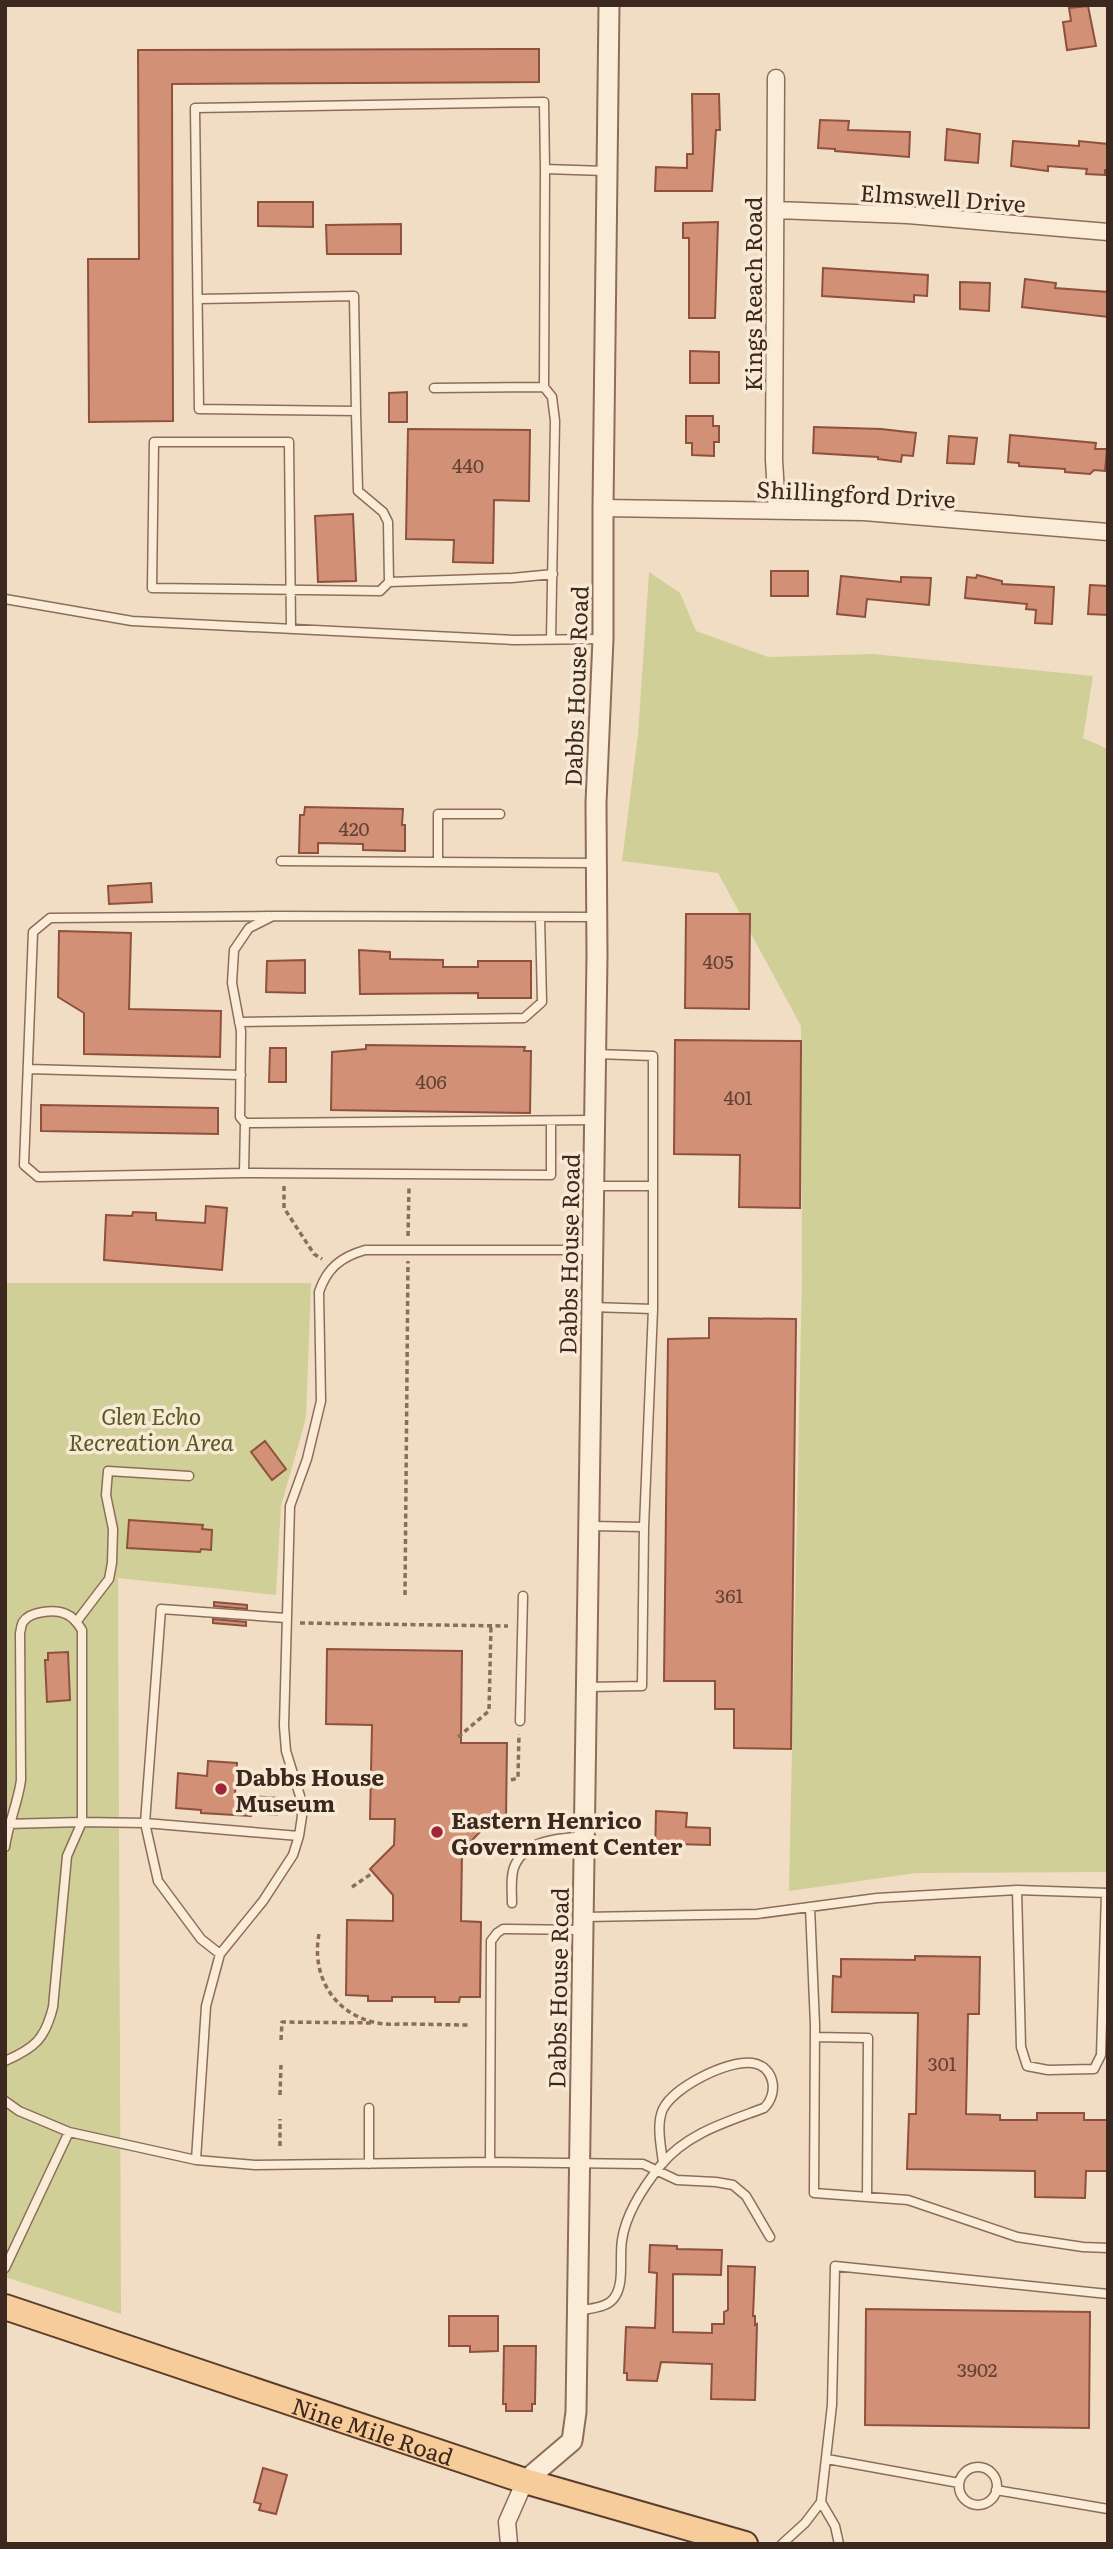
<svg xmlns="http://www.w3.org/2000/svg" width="1113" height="2549" viewBox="0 0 1113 2549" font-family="Literata,serif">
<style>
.green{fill:#d0cf97}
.building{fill:#d29077;stroke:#8e513d;stroke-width:2}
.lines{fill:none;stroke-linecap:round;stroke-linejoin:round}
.service-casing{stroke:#8d6d59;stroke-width:11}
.minor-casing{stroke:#8d6d59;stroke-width:19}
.tertiary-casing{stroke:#8d6d59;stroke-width:23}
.primary-casing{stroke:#5b3c2d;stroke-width:28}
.path{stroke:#8d6d59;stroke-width:3.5;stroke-dasharray:5 3.5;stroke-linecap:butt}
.service{stroke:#fbecd8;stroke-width:8}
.minor{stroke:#fbecd8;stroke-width:16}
.tertiary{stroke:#fbecd8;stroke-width:19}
.primary{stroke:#f6cc9a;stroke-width:24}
.poi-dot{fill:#a12437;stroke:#f8e9d4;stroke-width:2.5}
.labels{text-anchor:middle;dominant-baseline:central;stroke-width:7;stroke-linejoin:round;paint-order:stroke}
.number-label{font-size:19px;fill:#624234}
.street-label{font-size:23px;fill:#3c281e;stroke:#f8e9d4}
.park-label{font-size:23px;font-style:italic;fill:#545a23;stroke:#f8e9d4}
.poi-label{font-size:23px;font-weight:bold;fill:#3c281e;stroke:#f8e9d4;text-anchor:start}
</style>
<rect width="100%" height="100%" fill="#f1ddc4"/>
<path class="green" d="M649 572 680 593 696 631 768 657 873 654 1093 676 1083 738 1108 749V1872L916 1873 789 1891 802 1277 801 1026 718 873 622 861 638 735Z
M5 1283H311L306 1418 281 1506 276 1595 118 1578 121 2314 5 2277Z"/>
<path class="building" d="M1088 6 1096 46 1067 50 1063 22 1071 21 1069 8Z
M539 49V82L172 84 173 421 89 422 88 259H139L138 50Z
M692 94H719L720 130H716L712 191H655L656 167 687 168V154H693Z
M820 120 849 121 848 130 910 132 909 157 835 151V149L818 148Z
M947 129 980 134 978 163 945 160Z
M1013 141 1079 146V141L1108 144V170H1105V175L1086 174 1087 169 1048 166V171L1011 166Z
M258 202H313V227L258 226Z
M718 222 715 318H689V238H683V223Z
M401 224V254H327L326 225Z
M823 268 928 275 927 296 914 295V302L822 296Z
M1025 279 1056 283 1055 288 1108 292V317L1022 307Z
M960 282 990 283 989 311 960 309Z
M690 351 719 352V383H690Z
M407 392V422H389V393Z
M686 416H713V426H719V442H714V456L692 455V443H686Z
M814 427 881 429 916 433 913 456 902 455 901 462 878 459V457L813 453Z
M408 429 530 430 529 501 494 500 493 563 453 562 454 540 406 539Z
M1010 435 1096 443 1095 449H1107L1105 471 1094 470 1090 474 1065 472V469L1019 466V463L1008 462Z
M949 436 977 438 974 464 947 463Z
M353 514 356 581 318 582 315 516Z
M771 571H808V596H771Z
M977 575 1002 581V584L1054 587 1052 624 1035 623 1036 610 1026 609 1027 604 965 598 967 577 976 578Z
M841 576 901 582V577L931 578 929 605 867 599 865 617 837 614Z
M1090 585 1108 586V615L1088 614Z
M305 807 403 809 402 825H405V851L363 850V844L318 843V853H299L300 815H304Z
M151 883 152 902 109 904 108 886Z
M686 914H750L749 1009 685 1008Z
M59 931 131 933 129 1009 221 1011 220 1057 84 1054V1013L58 997Z
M359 950 390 952V959L443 960V967H478V961H531V998H478V993L360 994Z
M305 960V993L266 992 267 961Z
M675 1040 801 1041 800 1208 739 1207 740 1155 674 1154Z
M366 1045 525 1047 524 1051H531L530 1113 331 1110 332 1052 366 1049Z
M270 1048H286V1082H269Z
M41 1105 218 1108V1134L41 1131Z
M206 1206 227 1208 222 1270 104 1260 106 1215 132 1216 133 1212 156 1213V1220L205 1223Z
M709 1318 796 1319 791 1749 734 1748V1709H715V1681H664L668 1339 709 1338Z
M265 1441 286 1469 272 1480 251 1452Z
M129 1520 203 1525 202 1529 212 1530 211 1550 201 1549 200 1552 127 1548Z
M214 1602 247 1605V1609L214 1606Z
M213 1619 246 1622V1626L213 1623Z
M327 1649 462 1651 461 1743H507L506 1819H492L462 1851 461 1921 481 1922 480 1997H460L459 2002H435V1997H392V2001H368V1996L346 1995 347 1920 393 1921V1895L370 1869 394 1845 395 1819H370L372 1725 326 1724Z
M68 1652 70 1700 47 1702 45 1660H48V1653Z
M208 1761 237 1763 235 1795 278 1798 277 1815 252 1813 251 1816 201 1813V1810L176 1808 178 1773 207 1776Z
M656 1811 687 1813 686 1827 710 1828V1845L676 1844 675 1857 655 1855Z
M915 1956 980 1957 979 2014H968L966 2114 1000 2115V2120H1037V2113H1084V2120H1108V2171H1086L1085 2198 1035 2197V2171L907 2169 909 2114H916L918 2013 832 2012 833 1976 841 1977V1959L915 1960Z
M650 2245 677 2246V2249L722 2250 721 2275 673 2274V2332L712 2333V2324H724V2312L728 2310V2266L755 2267 753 2316H755V2325L757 2324 755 2400 711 2399 712 2364 661 2362 657 2381 627 2380V2373H624L626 2327 655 2328 657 2273 649 2272Z
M866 2309 1090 2312 1089 2428 865 2425Z
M449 2316H498V2351L470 2352V2346H449Z
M504 2346H536L535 2404H532V2411H506V2404H503Z
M263 2468 287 2475 276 2514 259 2510 261 2504 254 2502Z"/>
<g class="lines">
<defs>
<path id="service" d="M198 299 354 296 356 411
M544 387 552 397 555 421 551 639
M434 388 544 387 545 169
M389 582 512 578 553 574
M5 599 132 621 515 640 603 639
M291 629 289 442H154L152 588 380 591 389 582 388 522 383 512 358 491 356 411 199 409 195 108 544 102 545 169 605 171
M281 861 597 863
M438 862V814H500
M239 1022 524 1018 542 1002 540 917
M596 1054 653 1056V1309
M28 1069 241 1075
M594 1120 245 1123 240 1117 241 1031 232 983 234 950 249 928 273 916 597 917
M245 1123 244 1173 551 1175V1121
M244 1173 38 1177 24 1165 33 932 50 918 270 916
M593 1186H653
M591 1526 644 1527
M77 1621 109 1579 112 1563 113 1529 106 1495 108 1471 189 1476
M588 1687 642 1686 644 1527 653 1309 591 1307
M520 1721 523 1596
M6 1824 82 1822 145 1823 161 1609 286 1618
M5 1847C8 1824 18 1803 21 1780L20 1633C21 1630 21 1625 23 1622 30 1611 55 1609 66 1614 74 1617 78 1624 82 1630V1822L67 1856 53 2007C45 2039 35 2048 5 2061
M1017 1890 1021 2047 1027 2066 1048 2070 1094 2069 1101 2055 1106 1893
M512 1903C512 1892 510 1875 515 1865 527 1839 561 1838 584 1836
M810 1907 815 2025 814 2193 908 2200 1017 2237 1083 2247 1108 2248
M583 1917 757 1914 877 1898 1017 1890 1108 1893
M220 1954 201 1939 158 1881 145 1823 299 1836
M815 2037 868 2038 867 2197
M5 2101 19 2111 69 2132 196 2160 255 2165 490 2162 643 2164 677 2180 716 2182 733 2185 746 2196 770 2237
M369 2108V2164
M196 2160 206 2006 220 1954 263 1901 293 1855 299 1836 302 1816 300 1796 286 1751 284 1726 290 1506 307 1459 321 1401 319 1292C327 1268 341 1257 365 1250H592
M490 2162 491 1941 497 1933 503 1929 583 1930
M5 2268 69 2132
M579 2311C590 2308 607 2308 614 2298 625 2284 619 2258 622 2240 626 2213 644 2186 661 2165 687 2133 727 2122 764 2108 779 2094 775 2066 752 2063 727 2060 674 2087 663 2109 656 2124 661 2146 663 2163
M827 2459 959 2483
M959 2486a19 19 0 1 1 38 0a19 19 0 1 1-38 0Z
M996 2490 1108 2509
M821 2502 835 2526 839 2544
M782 2544 805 2523 821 2502 832 2405 835 2266 1108 2294"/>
<path id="minor" d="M776 78 774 460 777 510
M776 210 908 215 1108 232
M603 508 864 512 1108 532
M509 2544 507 2522 525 2481"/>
<path id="tertiary" d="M525 2481 572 2441 576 2412 597 956 596 803 603 639V508L609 5"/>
<g id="primary">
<path id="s1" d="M5 2307 525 2481 745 2544"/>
</g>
</defs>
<use href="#service" class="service-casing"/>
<use href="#minor" class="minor-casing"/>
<use href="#tertiary" class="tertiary-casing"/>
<use href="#primary" class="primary-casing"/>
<path class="path" d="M284 1186V1208L314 1254 322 1259
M408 1236 409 1188
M405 1595 408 1261
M300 1623 508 1626
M458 1737 489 1711 491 1626
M511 1780 518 1778 519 1734
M352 1887 371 1874
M319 1934C311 1976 334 2015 378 2023 386 2025 396 2024 405 2024 427 2024 449 2025 471 2025
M281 2040 282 2022 374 2023
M280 2095 281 2065
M280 2146V2119"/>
<use href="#service" class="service"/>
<use href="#minor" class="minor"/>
<use href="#tertiary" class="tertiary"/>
<use href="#primary" class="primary"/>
</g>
<g class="poi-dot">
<circle cx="221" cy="1789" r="7"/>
<circle cx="437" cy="1832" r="7"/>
</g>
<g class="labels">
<g class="number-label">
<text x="468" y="465">440</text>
<text x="354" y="828">420</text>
<text x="718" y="961">405</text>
<text x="431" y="1081">406</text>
<text x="738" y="1097">401</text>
<text x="729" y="1595">361</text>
<text x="942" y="2063">301</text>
<text x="977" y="2369">3902</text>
</g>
<g class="street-label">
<text transform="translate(943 197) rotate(4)">Elmswell Drive</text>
<text transform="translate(752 294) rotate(-90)">Kings Reach Road</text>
<text transform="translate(856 493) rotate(3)">Shillingford Drive</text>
<text transform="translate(575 686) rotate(-88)">Dabbs House Road</text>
<text transform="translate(568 1254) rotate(-89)">Dabbs House Road</text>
<text transform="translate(557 1988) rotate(-89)">Dabbs House Road</text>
<text stroke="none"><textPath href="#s1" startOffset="388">Nine Mile Road</textPath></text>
</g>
<g class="park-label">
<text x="151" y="1415">Glen Echo<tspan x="151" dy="26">Recreation Area</tspan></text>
</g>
<g class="poi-label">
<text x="235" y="1776">Dabbs House<tspan x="235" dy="26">Museum</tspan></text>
<text x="451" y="1819">Eastern Henrico<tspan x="451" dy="26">Government Center</tspan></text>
</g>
</g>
<rect width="1113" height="2549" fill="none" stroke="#3c281e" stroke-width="14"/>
</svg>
